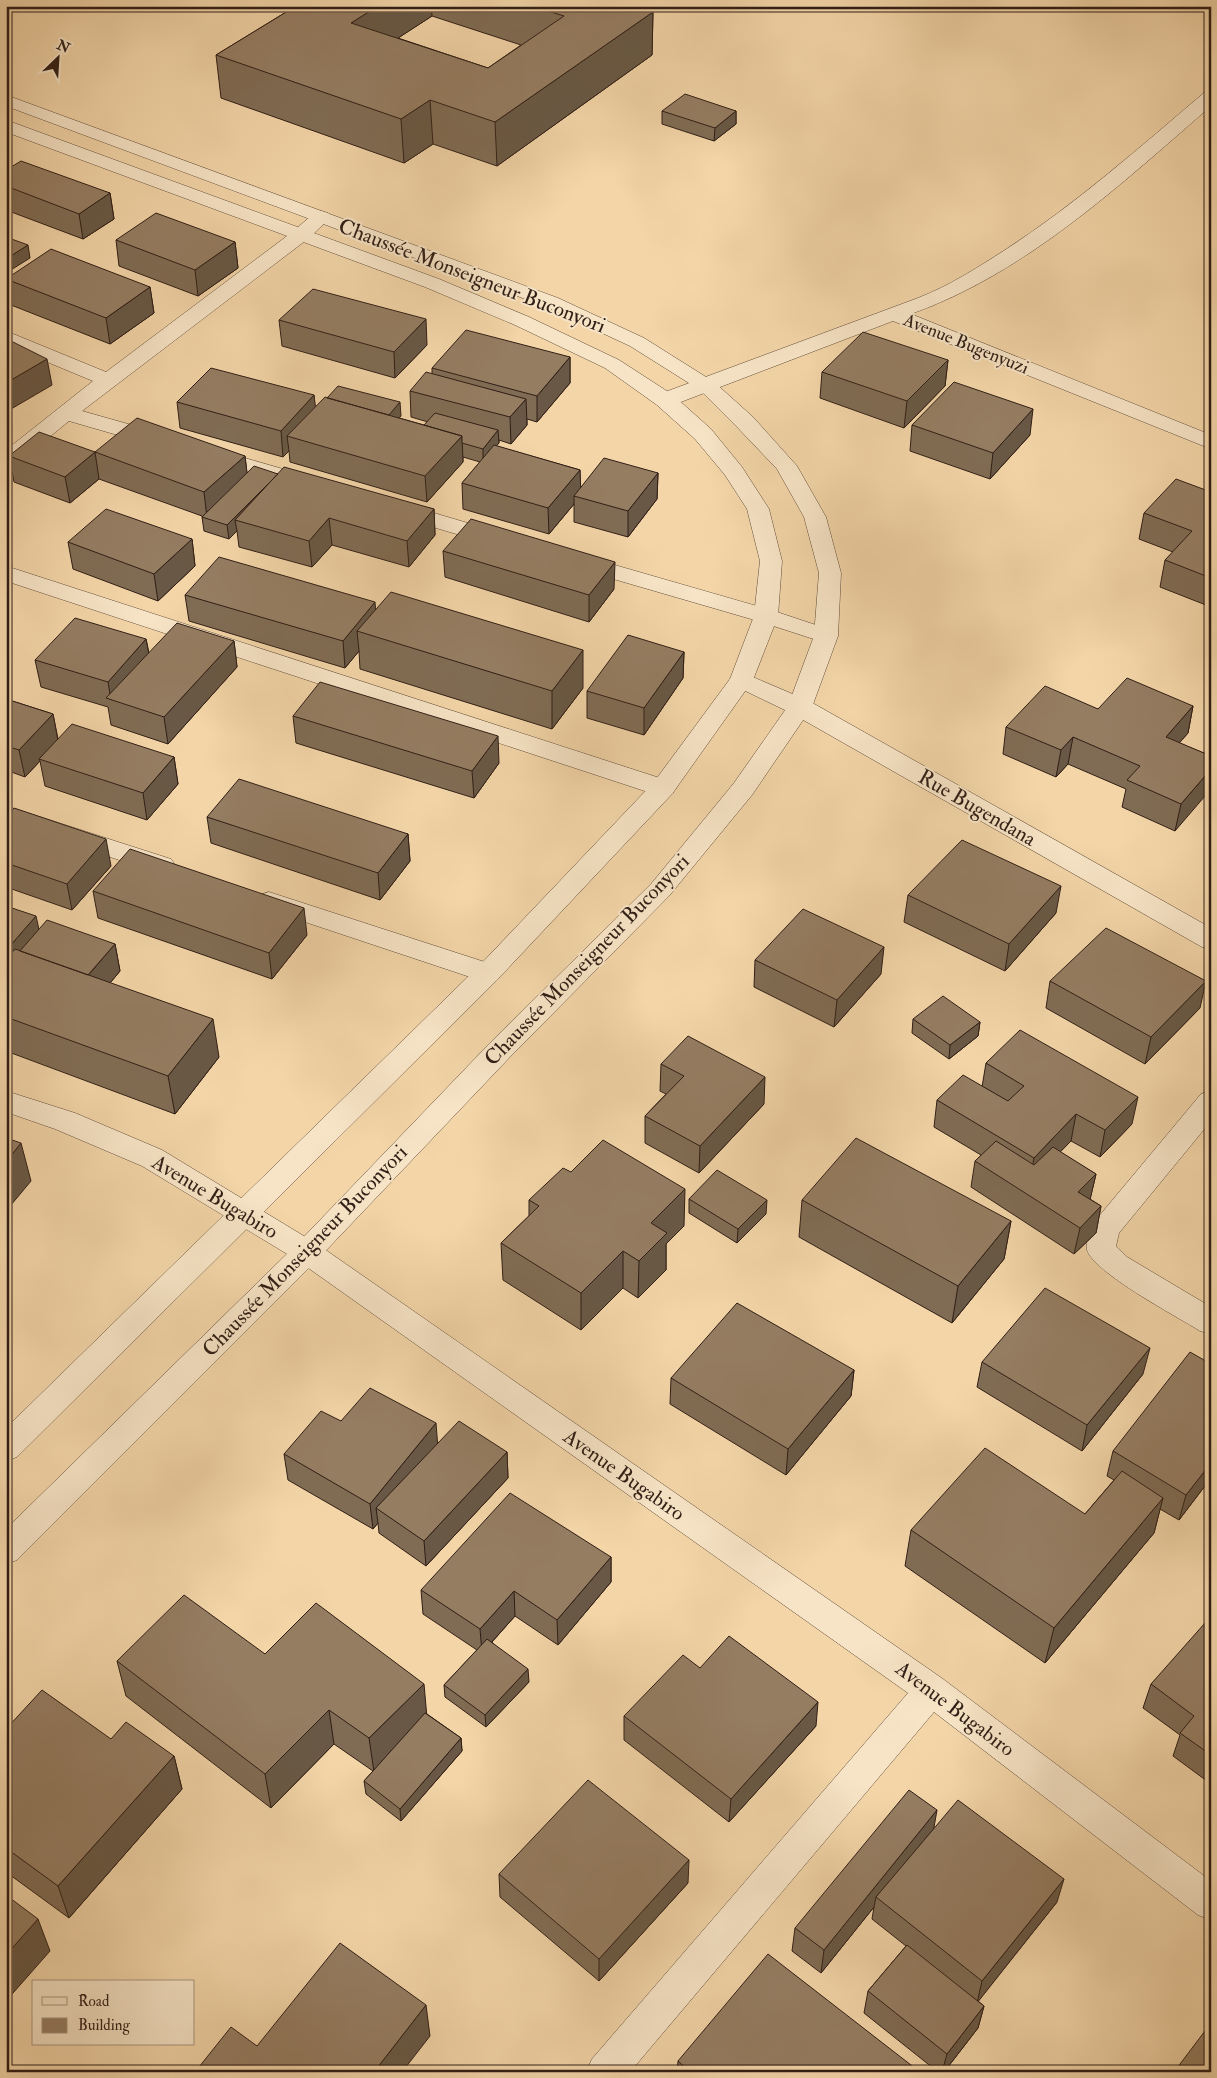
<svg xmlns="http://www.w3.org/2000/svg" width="1217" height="2078" viewBox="0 0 1217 2078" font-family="'IM FELL Double Pica',serif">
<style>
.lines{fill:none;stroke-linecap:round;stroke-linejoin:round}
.minor-casing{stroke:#614c3a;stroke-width:1}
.tertiary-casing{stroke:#614c3a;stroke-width:1}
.minor{fill:#f7e4c6;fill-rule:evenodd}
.tertiary{fill:#f7e4c6;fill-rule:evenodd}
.wall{fill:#806c54;stroke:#301e16;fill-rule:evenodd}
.shaded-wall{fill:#685845;stroke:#301e16}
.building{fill:#957d62;stroke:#301e16}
.labels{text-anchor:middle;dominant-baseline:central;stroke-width:4;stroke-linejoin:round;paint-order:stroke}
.far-street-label{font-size:18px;fill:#301e16;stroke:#f7e4c6}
.street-label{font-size:21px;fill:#301e16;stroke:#f7e4c6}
</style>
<rect width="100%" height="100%" fill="#f3d5a8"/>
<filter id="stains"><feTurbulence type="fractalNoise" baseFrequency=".004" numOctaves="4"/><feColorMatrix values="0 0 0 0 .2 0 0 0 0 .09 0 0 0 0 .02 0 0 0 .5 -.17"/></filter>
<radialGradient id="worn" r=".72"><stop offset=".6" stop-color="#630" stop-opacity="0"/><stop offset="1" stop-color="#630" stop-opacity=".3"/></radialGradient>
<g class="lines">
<defs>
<path id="minor" d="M1211 91V106C1120 185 1026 273 911 314L1211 435V449L893 321 673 405 665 406 657 405 654 400 657 395 918 298C949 286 977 268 1005 250 1076 204 1140 147 1205 92Z
M321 211 328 213 331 217 309 238 82 411 167 435 170 440 167 445 159 447 69 421 14 466 6 468V450L93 381 6 345V331L106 372 295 230 314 213Z
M210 448 297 473 300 478 297 483 289 485 202 460 199 455 202 450Z
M400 503 505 534 508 539 505 544 497 546 392 515 389 510 392 505Z
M580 555 774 611 834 631 838 636 834 641 826 643 758 621 572 567 569 562 572 557Z
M6 566 672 782 676 788 672 794 663 796 654 794 6 581Z
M741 672 809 701 1211 928V949L1202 947 791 713 733 685 729 680 733 675Z
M6 806 171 859 175 865 171 871 162 874 6 823Z
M269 892 497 966 501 973 497 980 488 983 260 907 256 901 260 895Z
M6 1091 75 1113 162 1150 317 1244 943 1679 1211 1881V1920L1198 1915 934 1712 630 2072H586L592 2059 908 1693 297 1260 142 1166 55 1129 6 1112Z
M1211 1091V1121L1119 1233 1116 1246 1127 1257 1211 1307V1334L1200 1331C1178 1317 1094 1273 1087 1250 1085 1242 1091 1228 1095 1221L1201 1094Z"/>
<path id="tertiary" d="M6 95 558 298 644 338 714 382 753 417 797 466 826 517 841 573 838 636 812 707 752 795 669 896 510 1057 317 1260 17 1560 6 1564V1529L297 1244 490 1043 651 884 734 783 788 706 814 636 819 573 804 517 777 469 737 427 700 390 630 346 544 306 6 106Z
M6 120 439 279 529 317 619 360 673 395 711 429 742 467 769 509 782 561 778 616 753 680 672 794 497 980 17 1457 6 1461V1428L479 966 654 782 730 679 754 616 760 561 747 509 725 475 695 439 657 405 605 368 515 325 425 287 6 132Z"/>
</defs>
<use href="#minor" class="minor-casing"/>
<use href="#tertiary" class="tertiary-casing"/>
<use href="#minor" class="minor"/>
<use href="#tertiary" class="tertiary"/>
</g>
<path class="wall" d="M296 6H634L653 12 652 55 497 166 433 144 404 163 221 98 216 55ZM432 16 521 45 488 68 398 38Z
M662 111H736V124L714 141 662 124Z
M6 170 110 193 114 219 83 239 6 210Z
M116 240 235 242 238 268 198 296 119 266Z
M6 279 150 287 154 313 110 344 11 305Z
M279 320 427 345 395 378 282 346Z
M570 357V383L537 422 527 419V425L511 444 499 440V443L496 446 580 470V488L658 473 657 499 628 537 574 522V504L549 534 463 509 462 483 480 462 463 457V462L427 502 290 462 289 451 283 457 180 428 177 402 314 395 315 407 401 416 399 418 424 425 428 422 411 417 410 391 432 374V368Z
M948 360 945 386 904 428 820 398 822 372Z
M912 425 1030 435 990 479 910 451Z
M95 452 245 456 247 473 278 474 434 509 435 535 409 567 332 545 312 567 239 547 237 531 229 539 204 531 202 517V516L99 479 70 503 14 482 9 456Z
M1211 492V607L1160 587 1165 560 1173 552 1139 539 1144 513Z
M192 539 195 566 158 601 73 569 68 542Z
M443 551 614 589 589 622 445 577Z
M185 595 376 610 583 688 552 729 360 669 359 651 345 668 189 621Z
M146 639 149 653 234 641 237 667 168 744 111 725 108 707 41 687 35 660Z
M684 652 683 678 644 735 587 718V691Z
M6 699 53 714 58 739 174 757 178 784 147 820 45 786 40 761 25 777 6 770Z
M1193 706 1188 733 1179 743 1211 756 1175 831 1122 807 1126 789 1068 764 1056 777 1003 754 1006 727 1098 709Z
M293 716 499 763 474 798 296 743Z
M6 817 111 866 72 910 6 887Z
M207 817 408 834 410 861 380 900 211 843Z
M93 891 307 935 272 979 98 918Z
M908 895 1056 913 1005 971 904 922Z
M6 906 39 930 115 944 120 971 110 983 219 1057 175 1114 6 1051Z
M755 960 881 974 834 1027 754 987Z
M1050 981 1200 1008 1145 1064 1046 1008Z
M913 1019 980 1022 978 1036 949 1059 912 1033Z
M986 1063 1132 1124 1100 1157 1071 1141 1060 1152 1096 1174 1090 1199 1101 1206 1096 1233 1074 1254 971 1187 975 1161 981 1155 934 1127 937 1100 982 1087Z
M661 1064 764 1104 699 1173 645 1143V1116L666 1094 660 1091Z
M571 1172 684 1226 666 1244V1270L638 1298 623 1288 581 1330 503 1280 501 1243 529 1216V1200Z
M689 1199 766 1214 737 1243 689 1213Z
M802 1200 1011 1221 1004 1259 952 1323 799 1237Z
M982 1362 1143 1374 1082 1451 977 1387Z
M1211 1364V1478L1179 1520 1160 1509 1154 1533 1045 1663 905 1566 911 1530 1085 1514 1114 1480 1107 1476 1113 1451Z
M854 1370 851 1396 786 1475 670 1404 671 1378Z
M341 1421 438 1444 507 1452 508 1478 426 1566 379 1533 378 1523 373 1529 288 1480 284 1454Z
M611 1557V1582L558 1645 515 1616 492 1642 529 1682 486 1727 445 1697 444 1685 477 1650 423 1614 421 1590Z
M1211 1627V1784L1173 1756 1180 1735 1143 1708 1151 1684Z
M265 1654 427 1714 461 1738 462 1751 401 1821 366 1794 364 1781 373 1771 334 1744 271 1808 126 1696 117 1661Z
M700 1668 816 1726 729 1822 624 1740V1716Z
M6 1729 174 1756 182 1789 69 1918 6 1872Z
M933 1829 1057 1902 978 2001 984 2006 978 2028 944 2072H938L864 2013 868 1991 906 1946 872 1919 874 1907 821 1973 792 1951 795 1928Z
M499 1874 688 1883 599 1981 500 1897Z
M678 2061 920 2072H677Z"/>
<path class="shaded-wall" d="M378 6H431L432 16 355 66 351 23Z
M653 12 652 55 497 166 495 122Z
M430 100 433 144 404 163 401 119Z
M736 111V124L714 141 715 128Z
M110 193 114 219 83 239 79 214Z
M235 242 238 268 198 296 195 270Z
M28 245 30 258 6 273V259Z
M150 287 154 313 110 344 106 318Z
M426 319 427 345 395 378 394 352Z
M570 357V383L537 422V396Z
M47 359 52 385 6 412V383Z
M948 360 945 386 904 428 907 401Z
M314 395 317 421 287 436 289 451 283 457 281 431Z
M526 399 527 425 511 444 510 417Z
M400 402 401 416 385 434 384 420Z
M1033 409 1030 435 990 479 993 453Z
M498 430 499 443 483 462V449Z
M462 436 463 462 427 502 425 476Z
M95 452 99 479 70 503 65 477Z
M245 456 248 482 207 518 204 492Z
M580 470 581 496H574V504L549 534 548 508Z
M658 473 657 499 628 537V511Z
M279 474 235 520 237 531 229 539 227 525Z
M434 509 435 535 409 567 407 541Z
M329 518 332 545 312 567 309 541Z
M192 539 195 566 158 601 154 574Z
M615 562 614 589 589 622V595Z
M375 602 377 629 357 631 359 651 345 668 343 641Z
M146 639 151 666 111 700 108 682Z
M234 641 237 667 168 744 164 717Z
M583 650V688L552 729V691Z
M684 652 683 678 644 735V708Z
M1193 706 1188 733 1161 764 1166 737Z
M53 714 58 741 39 759 40 761 25 777 19 750Z
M498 736 499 763 474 798 472 771Z
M1073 737 1068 764 1056 777 1061 750Z
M174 757 178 784 147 820 143 793Z
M1211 769V789L1175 831 1181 804Z
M408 834 410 861 380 900 378 873Z
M106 839 111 866 72 910 67 884Z
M1061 886 1056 913 1005 971 1009 944Z
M304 908 307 935 272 979 269 953Z
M36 916 42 943 16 974 9 947Z
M115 944 120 971 92 1005 86 978Z
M884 947 881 974 834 1027 837 1000Z
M1206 981 1200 1008 1145 1064 1151 1037Z
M213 1019 219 1057 175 1114 168 1076Z
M980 1022 978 1036 949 1059 950 1045Z
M765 1077 764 1104 699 1173 700 1146Z
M1138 1097 1132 1124 1100 1157 1105 1130Z
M1076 1114 1071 1141 1029 1184 1034 1158Z
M21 1143 31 1181 6 1211V1162Z
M1096 1174 1090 1200 1078 1192Z
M685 1189 684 1226 666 1244V1270L638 1298 639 1261 651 1223Z
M767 1200 766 1214 737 1243 738 1229Z
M1101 1206 1096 1233 1074 1254 1080 1228Z
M1011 1221 1004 1259 952 1323 958 1286Z
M623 1251V1288L581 1330V1293Z
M1150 1348 1143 1374 1082 1451 1087 1425Z
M854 1370 851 1396 786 1475 788 1449Z
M436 1423 438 1449 376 1508 378 1523 373 1529 370 1504Z
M507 1452 508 1478 426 1566 424 1541Z
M1211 1463V1478L1179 1520 1186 1495Z
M1163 1498 1154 1533 1045 1663 1054 1628Z
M611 1557V1582L558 1645 557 1620Z
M514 1591 515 1616 482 1653 480 1629Z
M528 1669 529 1682 486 1727 485 1715Z
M424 1684 427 1718 374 1772 369 1738Z
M818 1702 816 1726 729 1822 731 1799Z
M329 1710 334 1744 271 1808 265 1774Z
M461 1738 462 1751 401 1821 400 1809Z
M174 1756 182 1789 69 1918 58 1886Z
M937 1810 933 1833 876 1897 874 1907 821 1973 824 1950Z
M689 1860 688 1883 599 1981V1959Z
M1064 1879 1057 1902 977 2003 982 1981Z
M38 1919 50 1951 6 2001V1955Z
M426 2005 430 2036 402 2072H374Z
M984 2006 978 2028 944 2072H942L947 2054Z"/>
<path class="building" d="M296 6H378L351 23 488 68 564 16 532 6H634L653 12 495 122 430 100 401 119 216 55Z
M685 94 736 111 715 128 662 111Z
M21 161 110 193 79 214 6 186V170Z
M156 213 235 242 195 270 116 240Z
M6 237 28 245 6 259Z
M51 249 150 287 106 318 6 279Z
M313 289 426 319 394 352 279 320Z
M466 330 570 357 537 396 432 368Z
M863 332 948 360 907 401 822 372Z
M6 339H7L47 359 6 383Z
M211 368 314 395 281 431 177 402Z
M426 372 526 399 510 417 410 391Z
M954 382 1033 409 993 453 912 425Z
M338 386 400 402 389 415 327 398Z
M325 397 462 436 425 476 287 436Z
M435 413 498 430 483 449 462 443V436L424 425Z
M137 418 245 456 204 492 95 452 65 477 9 456 39 432 95 452Z
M494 445 580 470 548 508 462 483Z
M604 458 658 473 628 511 574 496Z
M254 466 278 474 227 525 202 517Z
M284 467 434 509 407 541 329 518 309 541 235 520Z
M1176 479 1211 492V578L1165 560 1192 531 1144 513Z
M106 509 192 539 154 574 68 542Z
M471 519 615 562 589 595 443 551Z
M219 557 375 602 343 641 185 595Z
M391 592 583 650 552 691 357 631Z
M75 618 146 639 108 682 35 660Z
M177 623 234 641 164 717 106 698Z
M628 635 684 652 644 708 587 691Z
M1127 678 1193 706 1166 737 1211 756V769L1181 804 1127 780 1140 766 1073 737 1061 750 1006 727 1045 686 1098 709Z
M320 682 498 736 472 771 293 716Z
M6 699 53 714 19 750 6 746Z
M72 724 174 757 143 793 39 759Z
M239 779 408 834 378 873 207 817Z
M14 808 106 839 67 884 6 863V817Z
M962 840 1061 886 1009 944 908 895Z
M130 849 304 908 269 953 93 891Z
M6 906 36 916 9 947 6 946Z
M803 909 884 947 837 1000 755 960Z
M47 920 115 944 88 975 20 951Z
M1106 928 1206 981 1151 1037 1050 981Z
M15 949 213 1019 168 1076 6 1017V959Z
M943 996 980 1022 950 1045 913 1019Z
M1020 1030 1138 1097 1105 1130 1076 1114 1034 1158 937 1100 963 1075 1008 1101 1024 1086 986 1063Z
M688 1036 765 1077 700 1146 645 1116 684 1076 661 1064Z
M6 1138 21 1143 6 1162Z
M856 1138 1011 1221 958 1286 802 1200Z
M603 1140 685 1189 651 1223 667 1233 639 1261 623 1251 581 1293 501 1243 539 1206 529 1200 563 1168 571 1172Z
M996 1141 1034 1165 1053 1147 1096 1174 1078 1192 1101 1206 1080 1228 975 1161Z
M717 1170 767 1200 738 1229 689 1199Z
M1045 1288 1150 1348 1087 1425 982 1362Z
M737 1303 854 1370 788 1449 671 1378Z
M1190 1352 1211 1364V1463L1186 1495 1113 1451Z
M370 1388 436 1423 370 1504 284 1454 321 1411 341 1421Z
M459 1421 507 1452 424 1541 376 1508Z
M985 1448 1085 1514 1122 1471 1163 1498 1054 1628 911 1530Z
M510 1493 611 1557 557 1620 514 1591 480 1629 421 1590Z
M184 1595 265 1654 316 1603 424 1684 369 1738 329 1710 265 1774 117 1661Z
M1205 1623 1211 1627V1755L1180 1733 1194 1716 1151 1684Z
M729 1636 818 1702 731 1799 624 1716 683 1655 700 1668Z
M487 1639 528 1669 485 1715 444 1685Z
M42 1690 111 1739 126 1722 174 1756 58 1886 6 1848V1729Z
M425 1713 461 1738 400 1809 364 1781Z
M588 1780 689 1860 599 1959 499 1874Z
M909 1790 937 1810 824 1950 795 1928Z
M958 1800 1064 1879 982 1981 876 1897Z
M6 1895 38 1919 6 1955Z
M340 1943 426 2005 374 2072H195L231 2027 257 2046Z
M907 1945 984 2006 947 2054 868 1991Z
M768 1954 920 2072H690L678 2061Z
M1211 2023V2072H1174Z"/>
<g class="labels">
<g class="far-street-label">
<text transform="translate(966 344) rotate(22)">Avenue Bugenyuzi</text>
</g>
<g class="street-label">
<text transform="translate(472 276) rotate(21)">Chaussée Monseigneur Buconyori</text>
<text transform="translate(977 808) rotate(30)">Rue Bugendana</text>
<text transform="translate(587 960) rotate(-46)">Chaussée Monseigneur Buconyori</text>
<text transform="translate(215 1197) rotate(31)">Avenue Bugabiro</text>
<text transform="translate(305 1251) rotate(-46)">Chaussée Monseigneur Buconyori</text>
<text transform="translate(624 1475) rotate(35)">Avenue Bugabiro</text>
<text transform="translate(955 1709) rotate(37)">Avenue Bugabiro</text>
</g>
</g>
<rect width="1217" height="2078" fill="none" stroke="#f3d5a8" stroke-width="25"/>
<rect x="8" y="8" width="1202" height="2063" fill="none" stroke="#301e16" stroke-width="2.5"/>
<rect x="12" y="12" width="1192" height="2053" fill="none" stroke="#301e16"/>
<rect x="32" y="1980" width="162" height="65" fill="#f7e4c6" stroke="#a79580"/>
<rect x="42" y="1997" width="25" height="8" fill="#f7e4c6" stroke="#a79580"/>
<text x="78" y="2006" font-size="15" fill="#301e16">Road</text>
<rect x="42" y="2018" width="25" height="15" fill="#957d62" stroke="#a79580"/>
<text x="78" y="2030" font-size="15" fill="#301e16">Building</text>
<g transform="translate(58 58) rotate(25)" stroke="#f7e4c6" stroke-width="4" paint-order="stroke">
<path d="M0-4L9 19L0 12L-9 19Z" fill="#301e16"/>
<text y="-8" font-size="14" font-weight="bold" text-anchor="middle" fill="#301e16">N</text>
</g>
<rect width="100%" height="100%" filter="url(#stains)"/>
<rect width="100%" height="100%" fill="url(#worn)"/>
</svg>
